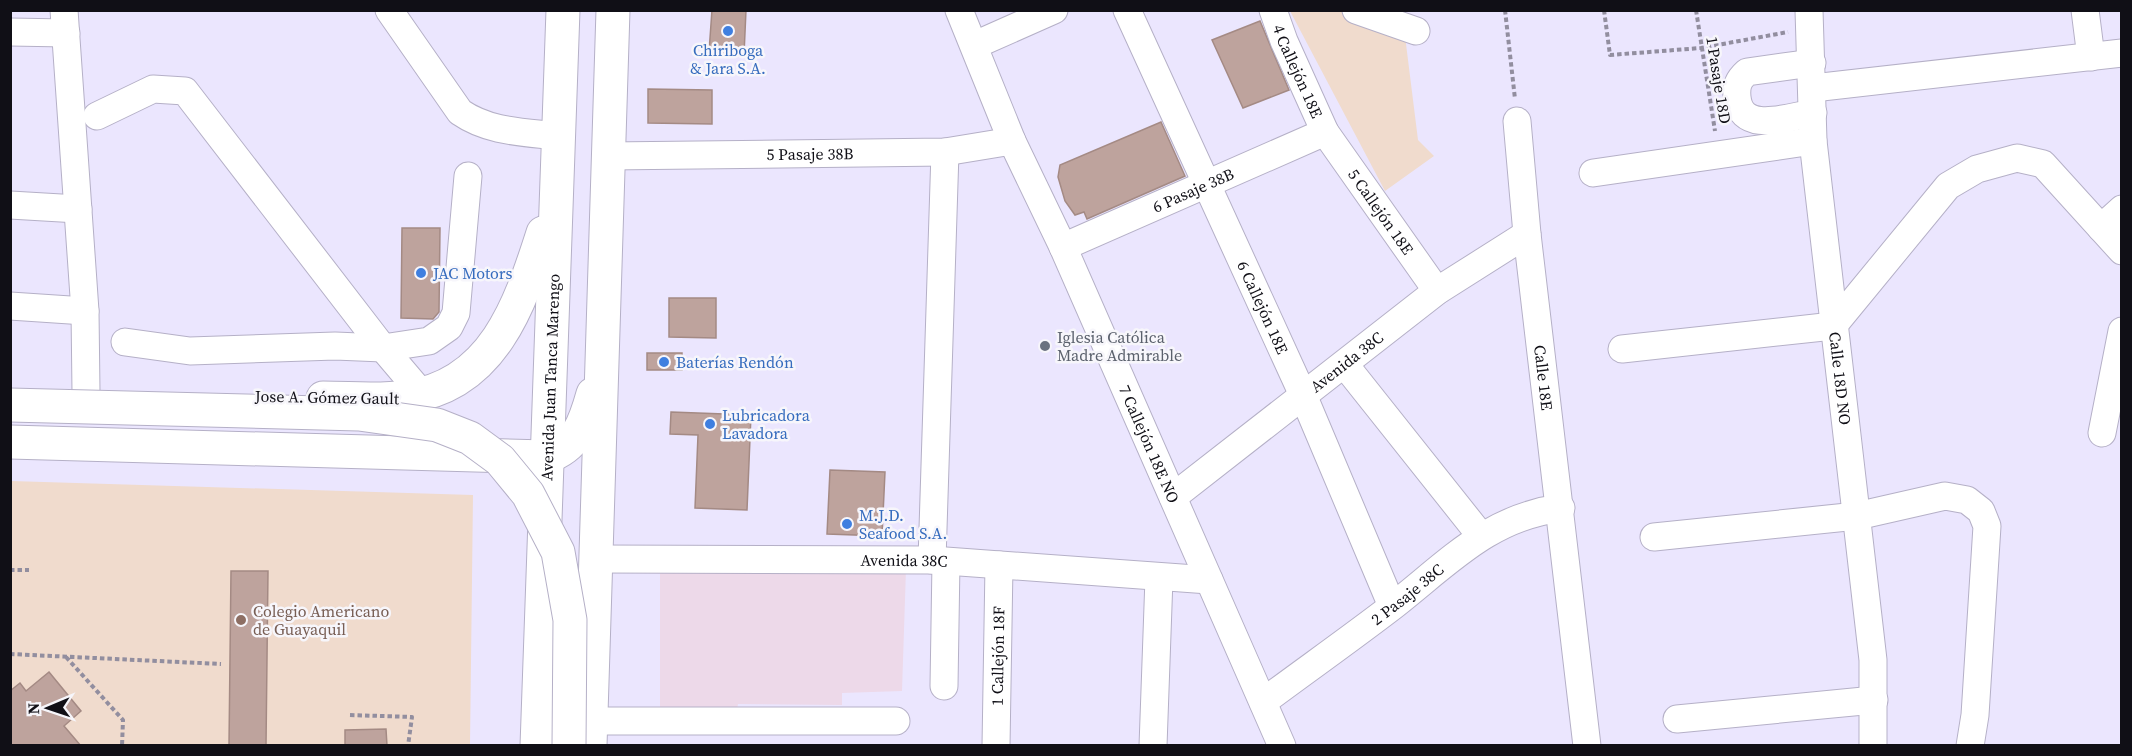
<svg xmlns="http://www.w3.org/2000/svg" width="2132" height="756" viewBox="0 0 2132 756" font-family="'Source Serif 4',serif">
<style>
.education{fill:#f0dbcd}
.medical{fill:#edd9e9}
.building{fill:#bea39d;stroke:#a48a84;stroke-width:1.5}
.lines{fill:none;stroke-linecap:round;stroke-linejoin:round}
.minor-casing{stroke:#b5b0c7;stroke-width:29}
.major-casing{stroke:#b5b0c7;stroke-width:35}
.path{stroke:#928e9f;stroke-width:4;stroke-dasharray:4.5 3;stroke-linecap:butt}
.minor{stroke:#fff;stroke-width:27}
.major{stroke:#fff;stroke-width:33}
.major-bridge-casing{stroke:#b5b0c7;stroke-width:35;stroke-linecap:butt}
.major-bridge{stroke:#fff;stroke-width:33}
.shop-dot{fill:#3f7fe0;stroke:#f7f6fb;stroke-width:2}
.worship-dot{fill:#6b7280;stroke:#f7f6fb;stroke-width:2}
.education-dot{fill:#8d6e63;stroke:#f7f6fb;stroke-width:2}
.labels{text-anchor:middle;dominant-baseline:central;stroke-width:5;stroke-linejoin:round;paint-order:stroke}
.shop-label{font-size:16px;fill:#366cbe;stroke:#f7f6fb;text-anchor:start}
.street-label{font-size:16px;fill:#100f16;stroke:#f7f6fb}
.worship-label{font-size:16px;fill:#5b616d;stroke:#f7f6fb;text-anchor:start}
.education-label{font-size:16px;fill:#785e54;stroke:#f7f6fb;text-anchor:start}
</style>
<rect width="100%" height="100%" fill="#ebe6fe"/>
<path class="education" d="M1290 11H1347L1405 36 1418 140 1434 156 1385 191Z
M11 481 473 495 470 745 11 746Z"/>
<path class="medical" d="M906 569 902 691 842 693V705L738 704 736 716 660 720V572Z"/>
<path class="building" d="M712 10H746L744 55 709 52Z
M1260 21 1289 90 1243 108 1212 40Z
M648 89 712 90V124L648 123Z
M1161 122 1185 176 1087 219 1084 212 1075 215 1065 201 1058 177 1060 165Z
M402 228H440L439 312 433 319 401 318Z
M669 298H716V338L669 337Z
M647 353H682V370H647Z
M671 412 751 415 747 510 695 508 698 435 670 434Z
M830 470 885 472 882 536 827 534Z
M231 571H268L266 746H229Z
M49 672 81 711 64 726 81 746H10V691L20 683 26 691Z
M386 729 387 746H345V730Z"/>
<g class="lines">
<defs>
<g id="minor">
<path d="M64 10 85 311 86 392"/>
<path d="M389 10 460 112C489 132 523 132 557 136"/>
<path id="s1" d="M959 10 1012 141 1063 247 1282 746"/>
<path id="s2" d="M1127 10 1303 395 1392 606"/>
<path id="s3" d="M1273 10 1284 41 1325 132 1437 291"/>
<path d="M1356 10 1416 31"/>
<path id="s4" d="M1809 10 1813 141 1873 660V746"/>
<path d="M2085 10 2091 57"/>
<path d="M10 32 66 33"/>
<path d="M975 45 1054 10"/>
<path d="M1812 63 1747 72C1738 80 1736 86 1737 97 1741 135 1788 117 1813 113"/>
<path d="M1813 88 2122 53"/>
<path d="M97 116 153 89 185 91 383 348 422 394"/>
<path id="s5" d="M1517 121 1527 234 1587 746"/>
<path id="s6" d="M608 156 945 152 1012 141"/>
<path d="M1593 173 1813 141"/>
<path d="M10 205 78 209"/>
<path d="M2101 228 2122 209"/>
<path id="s7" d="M1063 247 1325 132"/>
<path d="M10 306 85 311"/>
<path d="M125 342 190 351 335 346 383 348 429 341 449 327 456 313 468 176"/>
<path d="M1622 349 1833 326 1948 186 1977 169 2017 158 2043 164 2122 251"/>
<path d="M1345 365 1481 536"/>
<path d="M2102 433 2122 331"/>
<path id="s8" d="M1173 497 1437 291 1527 234"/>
<path d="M1654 537 1857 516 1945 496 1967 500 1981 511 1987 526 1975 715 1970 746"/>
<path id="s9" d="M596 559 932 560 1209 580"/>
<path d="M932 560 945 152"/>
<path d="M944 686 946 562"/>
<path id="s10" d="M1263 702C1306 670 1350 639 1393 606 1448 563 1489 517 1561 508"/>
<path d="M1677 719 1874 700"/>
<path d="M591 721H896"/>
<path id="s11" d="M996 746 999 565"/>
<path d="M1153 746 1159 578"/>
</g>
<g id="major">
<path d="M323 398C351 398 379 401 406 397 493 386 520 305 543 233"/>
<path d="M10 442 546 457C577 447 585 423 593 394"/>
<path id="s12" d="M537 746 563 10"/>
<path d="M590 746 613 10"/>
</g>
</defs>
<use href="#minor" class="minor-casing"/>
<use href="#major" class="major-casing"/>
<path class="path" d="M1505 10 1515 99
M1604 10 1610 55 1701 48 1788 32
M1696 10 1715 131
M10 570H29
M10 654 221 664
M66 657 123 720 122 746
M350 715 412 717 408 746"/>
<use href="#minor" class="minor"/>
<use href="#major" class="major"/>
<defs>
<path id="major-bridge" d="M10 405 359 414 437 425 470 438 500 460 528 494 558 552 570 620 569 746"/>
</defs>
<use href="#major-bridge" class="major-bridge-casing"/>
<use href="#major-bridge" class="major-bridge"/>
</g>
<g class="shop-dot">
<circle cx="728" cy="31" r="6"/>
<circle cx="421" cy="273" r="6"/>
<circle cx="664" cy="362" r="6"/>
<circle cx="710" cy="424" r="6"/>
<circle cx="847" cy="524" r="6"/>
</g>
<circle class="worship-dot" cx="1045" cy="346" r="6"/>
<circle class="education-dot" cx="241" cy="620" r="6"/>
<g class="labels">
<g class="shop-label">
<text x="728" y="50" text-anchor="middle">Chiriboga<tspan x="728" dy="18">&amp; Jara S.A.</tspan></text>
<text x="433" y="273">JAC Motors</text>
<text x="676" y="362">Baterías Rendón</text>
<text x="722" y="415">Lubricadora<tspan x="722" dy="18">Lavadora</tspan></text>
<text x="859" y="515">M.J.D.<tspan x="859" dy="18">Seafood S.A.</tspan></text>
</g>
<g class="street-label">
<text stroke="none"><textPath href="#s3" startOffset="66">4 Callejón 18E</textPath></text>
<text transform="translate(1719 80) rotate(81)">1 Pasaje 18D</text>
<text stroke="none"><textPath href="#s6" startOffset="202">5 Pasaje 38B</textPath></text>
<text stroke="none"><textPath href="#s7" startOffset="142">6 Pasaje 38B</textPath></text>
<text stroke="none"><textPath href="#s3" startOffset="230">5 Callejón 18E</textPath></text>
<text stroke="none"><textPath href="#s2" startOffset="327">6 Callejón 18E</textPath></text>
<text stroke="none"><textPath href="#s8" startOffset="220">Avenida 38C</textPath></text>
<text stroke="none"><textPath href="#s12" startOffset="369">Avenida Juan Tanca Marengo</textPath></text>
<text stroke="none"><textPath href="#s5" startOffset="258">Calle 18E</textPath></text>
<text stroke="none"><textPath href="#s4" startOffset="370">Calle 18D NO</textPath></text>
<text transform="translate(327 397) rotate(1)">Jose A. Gómez Gault</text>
<text stroke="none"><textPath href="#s1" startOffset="474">7 Callejón 18E NO</textPath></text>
<text stroke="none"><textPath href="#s9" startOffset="308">Avenida 38C</textPath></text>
<text stroke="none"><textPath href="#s10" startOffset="180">2 Pasaje 38C</textPath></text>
<text stroke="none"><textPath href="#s11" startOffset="90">1 Callejón 18F</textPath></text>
</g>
<g class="worship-label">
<text x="1057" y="337">Iglesia Católica<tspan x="1057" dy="18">Madre Admirable</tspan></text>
</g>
<g class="education-label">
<text x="253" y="611">Colegio Americano<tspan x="253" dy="18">de Guayaquil</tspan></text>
</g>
</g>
<rect width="2132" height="756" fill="none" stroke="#100f16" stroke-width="24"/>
<g transform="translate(48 708) rotate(268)" stroke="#f7f6fb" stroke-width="4.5" paint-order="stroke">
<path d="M0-4.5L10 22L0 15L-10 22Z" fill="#100f16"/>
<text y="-9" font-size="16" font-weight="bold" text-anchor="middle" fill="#100f16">N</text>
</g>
</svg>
